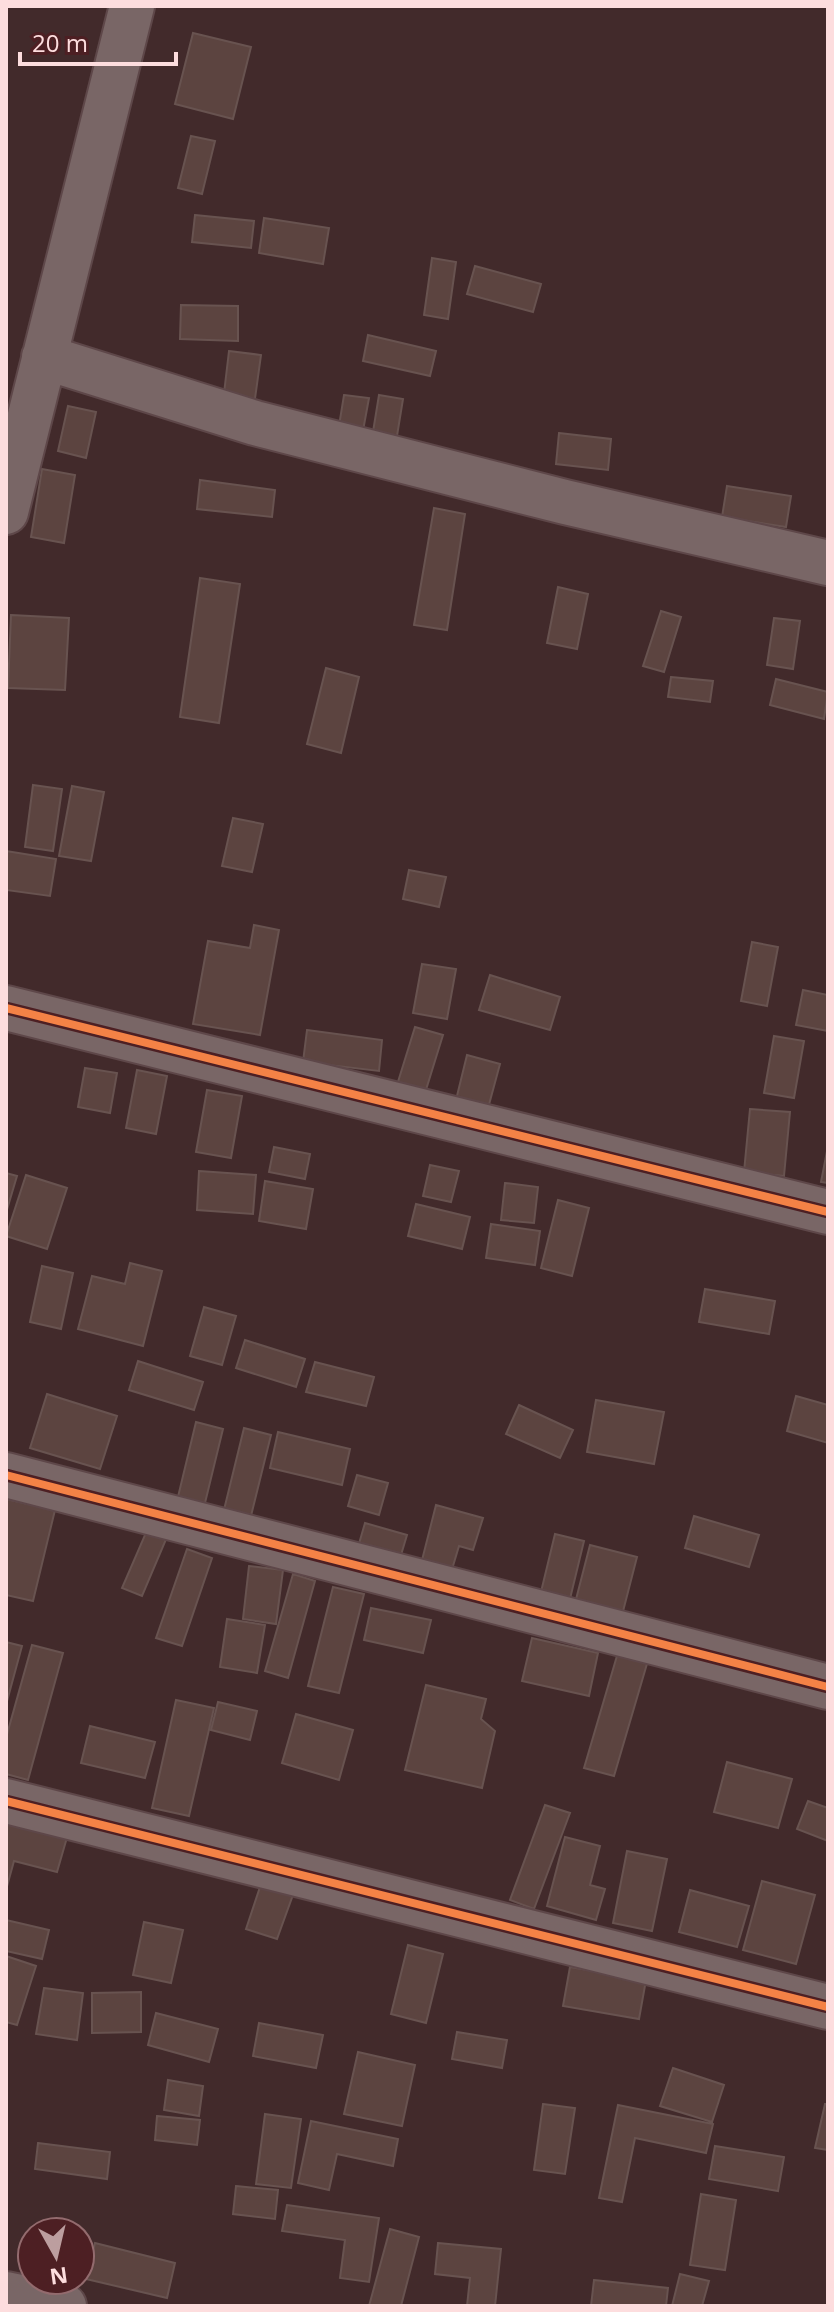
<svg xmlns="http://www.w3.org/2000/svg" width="834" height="2312" viewBox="0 0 834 2312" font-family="'Open Sans',sans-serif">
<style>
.building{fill:#5c4440;stroke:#685350;stroke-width:2}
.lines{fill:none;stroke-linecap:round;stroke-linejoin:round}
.minor-casing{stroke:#5e4749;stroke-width:48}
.minor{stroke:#796666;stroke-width:44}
.cycleway-casing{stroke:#4d1f23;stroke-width:13}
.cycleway{stroke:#f48246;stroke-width:8}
</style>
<rect width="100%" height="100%" fill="#422a2b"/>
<path class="building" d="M193 33 251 47 233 119 175 104Z
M191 136 215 141 202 194 178 188Z
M195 215 254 221 251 248 192 242Z
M264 218 329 228 323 264 259 253Z
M432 258 456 262 448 319 424 315Z
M475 266 541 284 533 312 467 294Z
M181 305 238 306V341L180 339Z
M368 335 436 351 430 376 363 361Z
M229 351 261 355 254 406 223 402Z
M344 395 369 398 362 436 338 432Z
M379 395 403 399 396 442 372 438Z
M68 406 96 412 86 458 58 451Z
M559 433 611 439 608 470 556 464Z
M42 469 75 475 64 543 31 537Z
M200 480 275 490 272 517 197 509Z
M727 486 791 496 786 527 722 517Z
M434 508 465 514 447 630 414 625Z
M200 578 240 584 219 723 180 717Z
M558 587 588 594 577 649 547 643Z
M661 611 681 617 664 672 643 666Z
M11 615 69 618 65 690 8 688Z
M774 618 800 621 793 669 767 665Z
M326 668 359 677 341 753 307 744Z
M671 677 713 681 710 702 668 697Z
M776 679 828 692 824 719 770 705Z
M33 785 62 789 53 851 25 847Z
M72 786 104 792 91 861 59 856Z
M233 818 263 824 252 872 222 866Z
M6 851 56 859 50 896 6 890Z
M409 870 446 877 439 907 403 899Z
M254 925 279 930 260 1035 193 1024 208 941 250 948Z
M752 942 778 947 767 1006 741 1001Z
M422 964 456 969 447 1019 413 1013Z
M490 975 560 997 550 1030 479 1010Z
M803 990 828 995V1031L796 1025Z
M415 1027 443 1035 425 1093 397 1085Z
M307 1030 382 1040 379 1071 303 1062Z
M774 1036 804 1041 794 1098 764 1093Z
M467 1055 500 1064 487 1112 455 1104Z
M85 1068 117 1073 110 1113 78 1107Z
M137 1070 167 1076 156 1134 126 1128Z
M207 1090 242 1096 231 1158 196 1152Z
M750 1109 790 1112 784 1176 744 1172Z
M828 1146V1183L821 1182Z
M274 1147 310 1154 305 1179 269 1172Z
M430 1165 459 1171 451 1202 423 1196Z
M199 1171 256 1175 253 1214 197 1210Z
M6 1173 17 1176 6 1213Z
M26 1175 67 1188 47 1249 6 1236Z
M265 1181 313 1189 306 1229 259 1221Z
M505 1183 538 1187 534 1223 501 1220Z
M558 1200 589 1208 572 1276 541 1268Z
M416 1204 470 1217 462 1249 408 1236Z
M491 1224 540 1231 535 1265 486 1258Z
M130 1263 162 1271 143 1346 78 1329 92 1276 125 1284Z
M42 1266 73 1273 61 1329 30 1322Z
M705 1289 775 1301 769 1334 699 1322Z
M204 1307 236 1316 222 1365 190 1356Z
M245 1340 305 1359 296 1387 236 1368Z
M138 1361 203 1382 194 1410 129 1390Z
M315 1362 374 1377 366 1406 306 1392Z
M47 1394 117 1416 100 1469 30 1448Z
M796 1396 828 1405V1443L787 1431Z
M596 1400 664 1412 654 1464 587 1452Z
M519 1405 573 1430 560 1458 506 1434Z
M196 1422 223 1429 204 1507 177 1501Z
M244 1428 271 1435 249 1524 222 1518Z
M278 1432 350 1449 342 1485 270 1468Z
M357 1475 388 1483 379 1515 348 1506Z
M6 1499 55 1510 33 1601 6 1595Z
M436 1505 483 1518 473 1550 459 1546 450 1576 420 1568Z
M694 1516 759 1535 749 1567 685 1548Z
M365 1523 407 1535 398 1565 356 1554Z
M148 1528 167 1537 142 1596 122 1588Z
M555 1534 584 1541 569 1603 540 1596Z
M590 1545 637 1557 620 1623 573 1611Z
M187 1549 212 1558 182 1646 156 1638Z
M249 1566 283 1570 276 1624 243 1619Z
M293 1574 315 1581 288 1678 265 1671Z
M333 1587 364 1594 339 1693 308 1686Z
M371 1608 431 1620 423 1653 364 1640Z
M227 1619 265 1625 257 1673 220 1667Z
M532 1638 598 1653 589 1696 522 1681Z
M6 1642 22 1646 6 1705Z
M32 1645 63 1653 28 1780 6 1774V1738Z
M619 1649 649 1657 614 1776 584 1768Z
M426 1685 486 1699 481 1719 495 1731 482 1788 405 1770Z
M176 1700 214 1708 189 1816 152 1808Z
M218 1702 257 1711 250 1740 211 1730Z
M296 1714 353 1730 339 1780 282 1763Z
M90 1726 155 1742 145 1778 81 1763Z
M727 1762 792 1779 778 1828 714 1812Z
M808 1801 828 1808V1841L797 1829Z
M545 1805 570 1813 534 1909 510 1900Z
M6 1818 68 1834 57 1872 14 1861 6 1890Z
M565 1837 600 1846 590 1885 605 1889 596 1920 547 1906Z
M627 1851 667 1859 652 1931 613 1923Z
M262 1881 294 1892 277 1939 246 1929Z
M762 1881 815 1895 796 1964 743 1950Z
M690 1890 749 1906 737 1947 679 1932Z
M6 1920 49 1930 42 1959 6 1951Z
M144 1922 183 1930 171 1983 133 1975Z
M408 1945 443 1954 426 2023 391 2014Z
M6 1956 36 1966 17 2025 6 2022Z
M570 1967 646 1980 639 2019 563 2006Z
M44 1988 83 1993 77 2040 36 2034Z
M141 1992V2032L92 2033V1993Z
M156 2013 218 2029 209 2062 148 2045Z
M259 2023 323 2035 316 2068 253 2056Z
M457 2032 507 2040 502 2068 452 2059Z
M358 2052 415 2065 402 2126 344 2114Z
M673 2068 724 2085 712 2122 660 2106Z
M168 2080 203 2086 199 2116 164 2110Z
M543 2104 575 2108 565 2174 534 2170Z
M825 2104H828V2150L815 2148Z
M618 2105 713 2124 706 2153 635 2138 622 2202 599 2198Z
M265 2114 301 2119 291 2188 256 2184Z
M157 2116 200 2120 197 2145 155 2140Z
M311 2121 398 2139 393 2166 337 2154 329 2190 298 2183Z
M38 2143 110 2152 107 2179 35 2169Z
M715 2146 784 2157 778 2191 709 2179Z
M236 2186 278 2190 275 2219 233 2214Z
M701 2194 736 2200 725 2270 690 2265Z
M287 2205 379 2218 369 2282 340 2278 345 2240 282 2231Z
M390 2229 419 2237 401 2306H369Z
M95 2243 175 2263 167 2298 86 2279Z
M438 2243 501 2249 495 2306H467L470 2278 435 2274Z
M680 2274 709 2281 702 2306H672Z
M594 2280 668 2288 666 2306H591Z"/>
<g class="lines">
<defs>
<path id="minor" d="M44 357 255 423 565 502 828 563
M6 512 132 6
M6 1008 828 1212
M6 1475 828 1687
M6 1801 828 2007
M6 2294 64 2306"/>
</defs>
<use href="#minor" class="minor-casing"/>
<use href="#minor" class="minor"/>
<defs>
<path id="cycleway" d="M6 1008 828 1212
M6 1475 828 1687
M6 1801 828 2007"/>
</defs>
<use href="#cycleway" class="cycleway-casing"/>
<use href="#cycleway" class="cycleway"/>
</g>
<rect width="834" height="2312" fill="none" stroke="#fdddde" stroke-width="16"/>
<g transform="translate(56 2256) rotate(172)"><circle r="38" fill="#4d1f23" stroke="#936b6e" stroke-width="2"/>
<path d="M0-6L14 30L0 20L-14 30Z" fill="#bc9e9f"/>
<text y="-12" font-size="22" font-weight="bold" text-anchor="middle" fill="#fdddde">N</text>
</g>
<path d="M20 52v12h156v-12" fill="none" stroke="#fdddde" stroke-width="4"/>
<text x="32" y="52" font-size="24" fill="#fdddde" stroke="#4d1f23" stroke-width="6" paint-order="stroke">20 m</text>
</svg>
